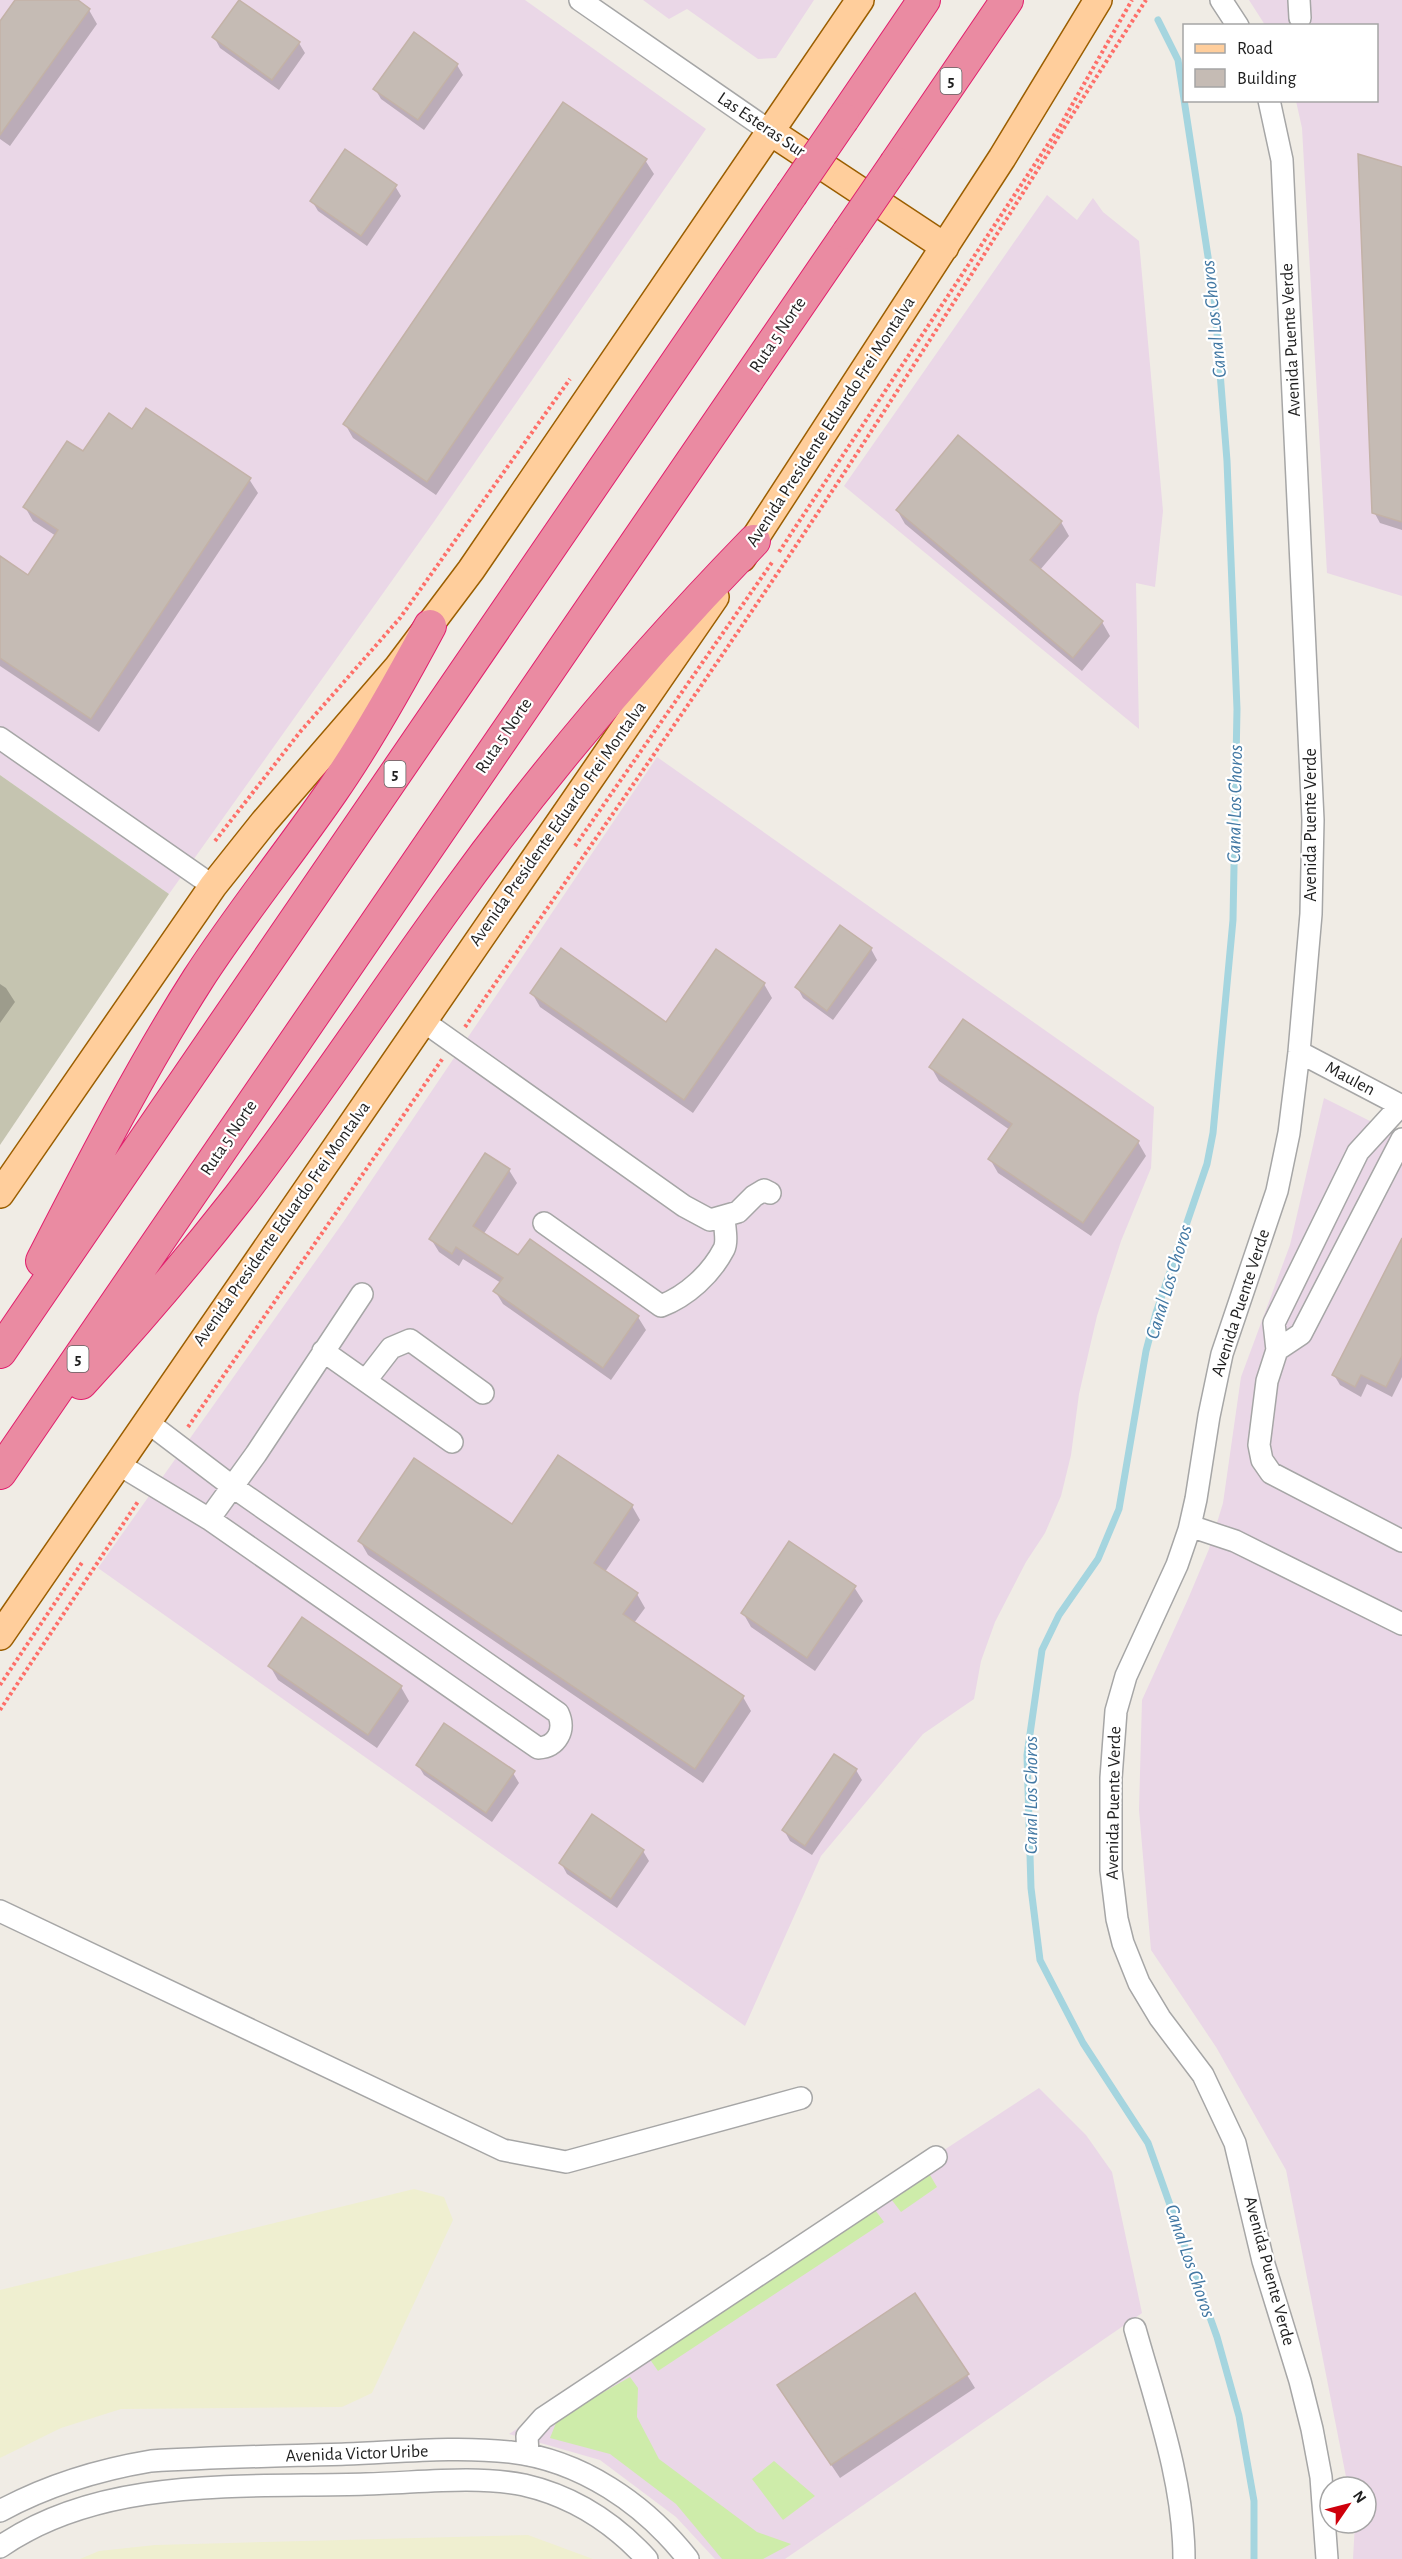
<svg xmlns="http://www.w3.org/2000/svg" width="1402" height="2559" viewBox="0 0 1402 2559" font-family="'Alegreya Sans',sans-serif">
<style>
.industrial{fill:#ead7e7}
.construction{fill:#c5c4b0}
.farmland{fill:#efefd0}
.grass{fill:#ceecaa}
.shadow{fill:#0003}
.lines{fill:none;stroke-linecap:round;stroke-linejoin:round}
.stream{stroke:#a5d5df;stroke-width:7}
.building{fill:#c5bbb4;stroke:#c3b2a7;stroke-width:1.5}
.minor-casing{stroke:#a6a6a6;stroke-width:24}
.major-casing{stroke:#9b5e00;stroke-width:30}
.highway-casing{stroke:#e1206d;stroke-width:34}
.path{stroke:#fe6f69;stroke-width:4;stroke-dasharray:3 3;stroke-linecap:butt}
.minor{stroke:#fff;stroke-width:21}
.major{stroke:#ffce9c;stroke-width:27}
.highway{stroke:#ea8ba2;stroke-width:32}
.highway-bridge-casing{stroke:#e1206d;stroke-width:34;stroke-linecap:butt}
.highway-bridge{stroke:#ea8ba2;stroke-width:32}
.labels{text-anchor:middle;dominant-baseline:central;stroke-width:4.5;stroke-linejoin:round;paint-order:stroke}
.shield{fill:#fff;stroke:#626262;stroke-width:1.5}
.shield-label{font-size:16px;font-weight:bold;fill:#1f1f1f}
.street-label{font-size:18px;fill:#1f1f1f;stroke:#fff}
.water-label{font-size:20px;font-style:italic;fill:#4278a3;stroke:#fff}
</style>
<rect width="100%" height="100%" fill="#f0ece5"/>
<path class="industrial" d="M0 0H525L706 129 433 523 169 894 0 775Z
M643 0H814L776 58 758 59 687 9 669 19Z
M1249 0H1402V596L1327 573 1302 128 1296 101 1376 100V26L1265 25Z
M1047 195 1077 220 1093 198 1103 212 1139 241 1163 511 1155 587 1136 583 1139 729 844 486Z
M657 757 1154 1107 1151 1168 1121 1241 1097 1316 1079 1394 1071 1455 1061 1496 1045 1533 1026 1562 995 1622 981 1661 974 1699 923 1734 821 1856 745 2026 98 1568 344 1221Z
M1324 1098 1402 1137V2559H1353L1355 2523H1366V2487H1348L1286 2170 1216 2047 1151 1950 1139 1810 1142 1700 1188 1599 1209 1549 1223 1503 1241 1377 1290 1245Z
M1039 2088 1086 2135 1112 2172 1142 2313 785 2559H715L676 2517 600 2460 509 2434Z"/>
<path class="construction" d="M0 775 169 894 0 1145Z"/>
<path class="farmland" d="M414 2189 444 2197 453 2220 372 2393 342 2407 121 2409 61 2428 0 2458V2290Z
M528 2535 593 2559H80L99 2551 155 2545Z"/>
<path class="grass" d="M930 2175 937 2187 901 2212 891 2199Z
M873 2207 884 2222 658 2371 649 2358Z
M630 2377 638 2388 637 2417 659 2459 757 2532 791 2544 763 2559H722L676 2504 610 2454 550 2438 558 2418Z
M774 2461 815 2496 783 2520 752 2479Z"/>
<path class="shadow" d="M17 0H76L89 10 97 24 10 146 0 139V24Z
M214 37 299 43 305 53 279 90 220 48Z
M457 65 463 75 424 130 381 99 375 89Z
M645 160 654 174 436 495 353 438 345 424Z
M1402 169V530L1380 523 1374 512Z
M395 186 401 196 367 246 318 211 312 201Z
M133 431 249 479 258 493 99 732 0 666V558L29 577 56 536 33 521 25 507 84 454Z
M897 510 1061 522 1069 536 1040 570 1102 622 1110 636 1082 671 905 524Z
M871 949 877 960 833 1020 803 998 797 987Z
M0 984 6 988 15 1002 0 1023Z
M764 984 772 998 693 1113 540 1007 532 993 667 1024Z
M963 1021 1138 1142 1146 1156 1091 1236 998 1173 990 1159 1010 1130 939 1081 931 1067Z
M509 1170 517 1183 483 1235 519 1257 530 1241 638 1317 646 1330 611 1380 503 1304 495 1291 501 1283 463 1259 459 1266 439 1252 431 1239Z
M1402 1241V1377L1392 1397 1367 1384 1361 1397 1340 1385 1334 1375Z
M632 1506 640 1520 605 1572 637 1594 645 1608 634 1623 743 1697 751 1711 703 1783 368 1555 360 1541 512 1526Z
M854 1587 863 1601 815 1671 751 1627 743 1613Z
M270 1666 401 1687 409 1701 377 1748 278 1680Z
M418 1765 513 1773 519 1783 492 1822 424 1775Z
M856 1770 862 1780 812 1855 790 1841 784 1830Z
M643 1851 649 1861 617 1908 567 1874 561 1863Z
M967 2375 975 2388 840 2478 787 2399Z"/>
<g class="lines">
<path class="stream" d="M1158 20 1178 60 1214 296 1227 461 1237 709 1233 920 1213 1133 1207 1164 1156 1313 1146 1351 1119 1509 1098 1559 1059 1615 1042 1650 1027 1755 1031 1888 1040 1960 1083 2043 1148 2143 1217 2337 1239 2416 1254 2501V2559"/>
</g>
<path class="building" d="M15 0H78L90 9 0 135V21Z
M239 0 300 42 272 80 212 37Z
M414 32 458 64 418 120 373 89Z
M563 102 647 159 427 482 343 424Z
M345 149 397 185 361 236 310 201Z
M1358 154 1402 167V522L1372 513Z
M146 408 251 478 91 719 0 658V556L28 575 58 530 23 507 67 441 83 451 109 413 132 429Z
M958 435 1062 521 1030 560 1103 621 1073 658 896 510Z
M840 925 872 948 827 1011 795 987Z
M561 948 666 1022 716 949 765 983 684 1100 530 993Z
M963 1019 1139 1141 1083 1223 988 1159 1012 1124 929 1067Z
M485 1153 510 1169 473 1226 518 1255 530 1239 639 1316 603 1368 493 1291 503 1278 456 1247 452 1254 429 1239Z
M1402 1238V1356L1386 1387 1361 1375 1355 1387 1332 1375Z
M558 1455 633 1505 594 1563 638 1593 623 1614 744 1696 695 1769 358 1541 414 1458 512 1524Z
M789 1541 856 1586 807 1658 741 1613Z
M302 1617 402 1686 368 1735 268 1666Z
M444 1723 515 1771 486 1813 416 1765Z
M834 1754 857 1769 805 1846 782 1830Z
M592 1814 644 1850 611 1899 559 1863Z
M915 2293 969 2374 831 2465 777 2385Z"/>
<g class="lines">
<defs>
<path id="minor" d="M580 0 771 132
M1221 0 1238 26
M1299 0 1300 18
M1269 100 1282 160 1313 820 1311 914 1299 1052 1289 1133 1277 1191 1222 1354 1209 1416 1196 1499 1189 1530 1177 1565 1126 1676 1116 1711 1111 1778V1870L1117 1919 1123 1943 1139 1983 1160 2018 1203 2075 1235 2143 1263 2261 1300 2381 1312 2429 1321 2477 1327 2559
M0 738 213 886
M423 1021 684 1206 710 1220 738 1212 754 1196 764 1190 770 1193
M1299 1052 1402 1106
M1401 1105 1358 1152 1274 1323 1277 1350 1267 1381 1259 1445 1262 1460 1271 1473 1402 1541
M544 1223 661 1306C687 1296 711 1274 724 1249 728 1241 724 1225 724 1216
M1277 1350 1301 1334 1402 1139
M323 1351 452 1442
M367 1379 391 1348 410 1340 483 1393
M118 1464 209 1519 538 1748C557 1747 566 1730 558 1713L233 1487 146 1421
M209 1519 256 1454 362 1294
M1190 1526 1235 1541 1402 1624
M0 1911 503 2150 566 2162 801 2098
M1135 2329C1156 2404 1184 2481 1184 2559
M528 2455 527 2436 543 2418 936 2157
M0 2511C48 2485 97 2470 151 2461 216 2457 281 2456 346 2454 400 2452 456 2446 510 2452 581 2460 645 2504 688 2559
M0 2547C104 2475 246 2488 366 2484 417 2483 473 2475 524 2485 572 2496 614 2523 647 2559"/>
<path id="major" d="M771 132 945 247
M742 558 1002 158 1098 0
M0 1194 213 886 264 822 398 667 471 570 860 0
M0 1636 715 597"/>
<path id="highway" d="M843 119 924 0
M896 163 1007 0
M42 1261C91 1166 140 1070 198 979 240 914 289 854 333 790 369 738 400 682 430 626
M0 1352 791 195
M81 1383C136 1323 189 1261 239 1197 313 1101 379 1000 450 902 542 774 644 654 754 541
M0 1473 848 233"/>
</defs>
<use href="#minor" class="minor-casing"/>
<use href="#major" class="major-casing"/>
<use href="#highway" class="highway-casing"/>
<path class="path" d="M779 552 1060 126 1132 0
M215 841 300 732 400 618 570 379
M575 846 773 561
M465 1027C615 810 768 594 910 371 989 248 1066 123 1146 0
M188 1427 443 1058
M0 1685 83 1561
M0 1710 139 1500"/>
<use href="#minor" class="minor"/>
<use href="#major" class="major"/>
<use href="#highway" class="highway"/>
<defs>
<path id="highway-bridge" d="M791 195 843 119
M848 233 896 163"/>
</defs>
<use href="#highway-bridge" class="highway-bridge-casing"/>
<use href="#highway-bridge" class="highway-bridge"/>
</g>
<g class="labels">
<g class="shield">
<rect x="940.5" y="68" width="21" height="26" rx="4.5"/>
<rect x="384.5" y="761" width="21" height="26" rx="4.5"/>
<rect x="67.5" y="1346" width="21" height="26" rx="4.5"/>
</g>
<g class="shield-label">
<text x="951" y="81">5</text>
<text x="395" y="774">5</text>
<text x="78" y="1359">5</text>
</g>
<g class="street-label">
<text transform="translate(761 125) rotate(34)">Las Esteras Sur</text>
<text transform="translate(778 335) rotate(-56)">Ruta 5 Norte</text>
<text transform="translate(1291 340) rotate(-93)">Avenida Puente Verde</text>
<text transform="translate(831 422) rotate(-57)">Avenida Presidente Eduardo Frei Montalva</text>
<text transform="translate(504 736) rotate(-56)">Ruta 5 Norte</text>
<text transform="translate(558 824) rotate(-55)">Avenida Presidente Eduardo Frei Montalva</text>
<text transform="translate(1311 825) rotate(-90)">Avenida Puente Verde</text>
<text transform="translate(1350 1079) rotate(28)">Maulen</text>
<text transform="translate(229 1138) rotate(-56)">Ruta 5 Norte</text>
<text transform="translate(282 1224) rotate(-55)">Avenida Presidente Eduardo Frei Montalva</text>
<text transform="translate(1241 1303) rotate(-72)">Avenida Puente Verde</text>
<text transform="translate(1114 1803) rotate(-89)">Avenida Puente Verde</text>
<text transform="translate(1269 2271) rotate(75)">Avenida Puente Verde</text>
<text transform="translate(357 2454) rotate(-2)">Avenida Victor Uribe</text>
</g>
<g class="water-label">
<text transform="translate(1214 319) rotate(-96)">Canal Los Choros</text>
<text transform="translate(1235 804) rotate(-89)">Canal Los Choros</text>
<text transform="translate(1169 1282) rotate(-73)">Canal Los Choros</text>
<text transform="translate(1031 1795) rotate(-90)">Canal Los Choros</text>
<text transform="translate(1190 2261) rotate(71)">Canal Los Choros</text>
</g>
</g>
<rect x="1183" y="24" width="195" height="78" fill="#ffffff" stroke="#a5a5a5" stroke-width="1.5"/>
<rect x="1195" y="44" width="30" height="9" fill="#ffce9c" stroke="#a5a5a5" stroke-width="1.5"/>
<text x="1237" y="54" font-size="18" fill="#1f1f1f">Road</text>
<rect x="1195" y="69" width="30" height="18" fill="#c5bbb4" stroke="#a5a5a5" stroke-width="1.5"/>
<text x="1237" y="84" font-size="18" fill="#1f1f1f">Building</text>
<g transform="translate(1348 2505) rotate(55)"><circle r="28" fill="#ffffff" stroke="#a5a5a5" stroke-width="1.5"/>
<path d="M0-4.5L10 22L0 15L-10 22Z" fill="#cf000c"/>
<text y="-9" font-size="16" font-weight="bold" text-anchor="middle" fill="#1f1f1f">N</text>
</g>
</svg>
